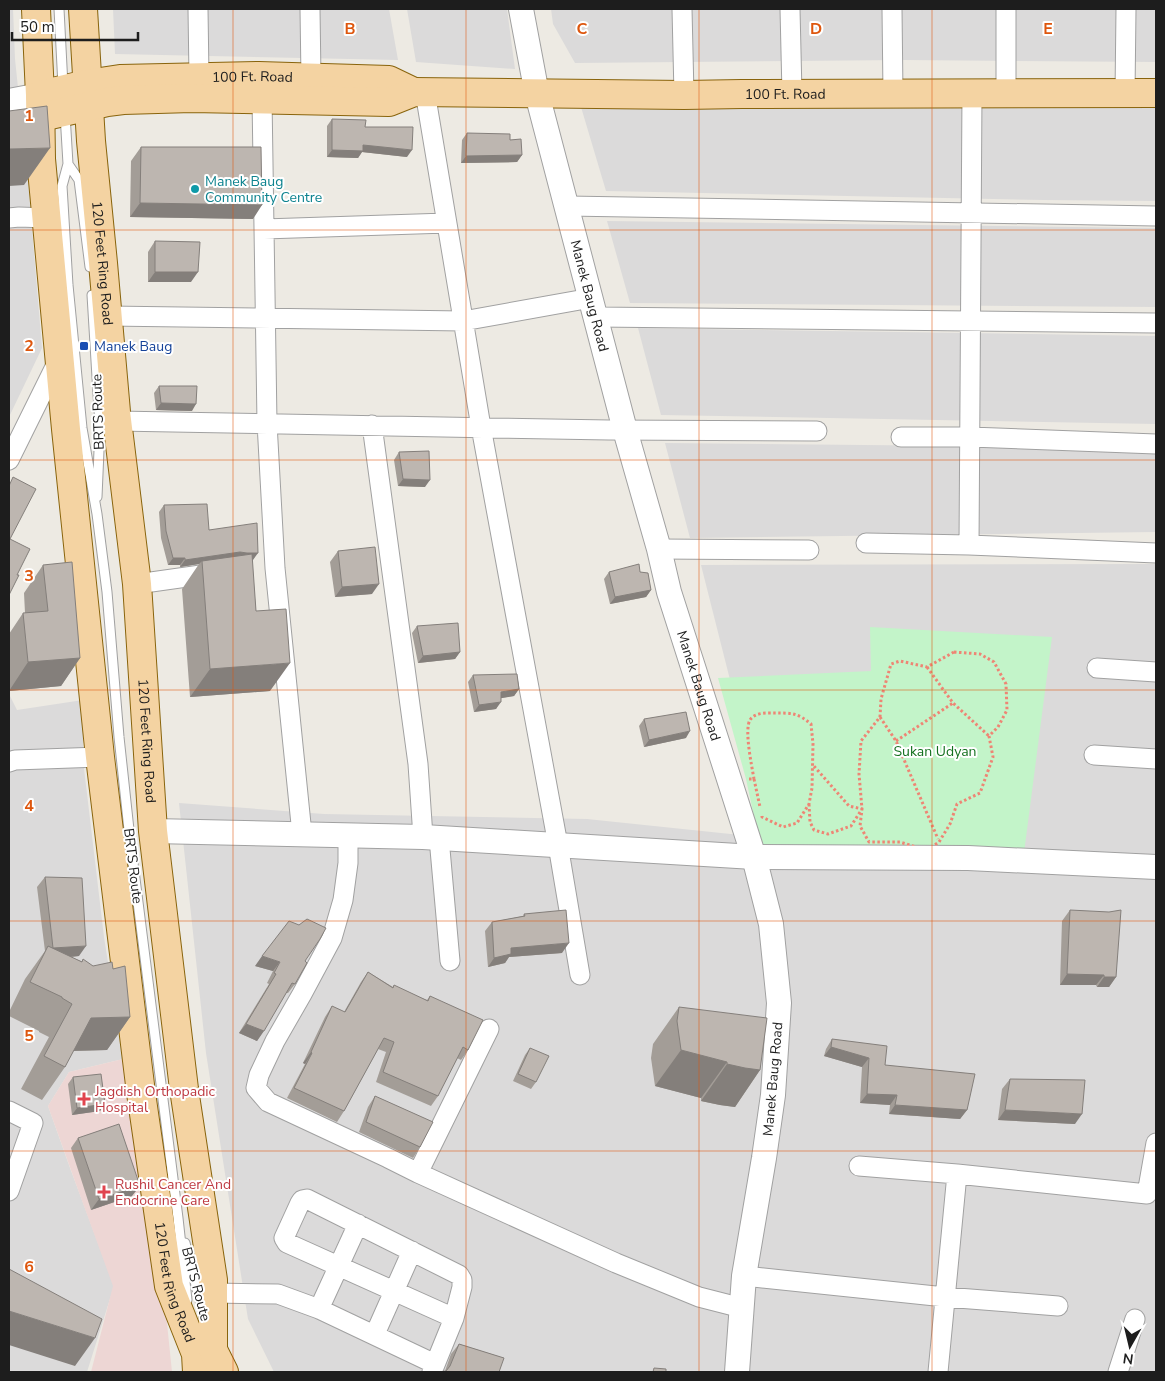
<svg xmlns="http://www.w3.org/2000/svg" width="1165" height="1381" viewBox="0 0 1165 1381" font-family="'Nunito Sans',sans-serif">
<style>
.residential{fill:#dbdada}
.commercial{fill:#edd6d4}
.park{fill:#c3f4c9}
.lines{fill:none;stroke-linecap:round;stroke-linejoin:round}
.service-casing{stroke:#a1a1a1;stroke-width:11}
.minor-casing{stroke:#a1a1a1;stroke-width:21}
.tertiary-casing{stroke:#a1a1a1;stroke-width:26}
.primary-casing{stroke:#89640c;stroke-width:30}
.path{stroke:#ee8574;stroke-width:3;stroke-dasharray:2.5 2.5;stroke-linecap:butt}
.service{stroke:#fff;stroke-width:9}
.minor{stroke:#fff;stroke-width:19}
.tertiary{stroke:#fff;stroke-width:24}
.primary{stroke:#f4d3a2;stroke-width:28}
.wall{fill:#a39d97}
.shaded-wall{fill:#847f7b}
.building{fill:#bdb6b0;stroke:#847f7b}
.grid{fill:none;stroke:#de560d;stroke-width:1;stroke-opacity:0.55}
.culture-dot{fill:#0f9aa8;stroke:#fff;stroke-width:2}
.transit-dot{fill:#1a4fb4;stroke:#fff;stroke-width:2}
.health-dot{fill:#e0444e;stroke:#fff;stroke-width:2}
.labels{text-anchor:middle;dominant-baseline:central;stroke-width:4;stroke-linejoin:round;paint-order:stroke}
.street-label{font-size:14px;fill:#1d1d1d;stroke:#fff}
.culture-label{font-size:14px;fill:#0d838f;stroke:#fff;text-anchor:start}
.transit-label{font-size:14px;fill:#164399;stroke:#fff;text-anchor:start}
.park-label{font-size:14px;fill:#14711f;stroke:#fff}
.health-label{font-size:14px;fill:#be3a42;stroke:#fff;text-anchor:start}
.grid-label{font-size:16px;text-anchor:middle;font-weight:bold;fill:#de560d;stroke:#fff;stroke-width:4;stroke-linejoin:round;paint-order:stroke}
</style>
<rect width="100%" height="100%" fill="#edeae3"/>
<path class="residential" d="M9 9H13L15 59 29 193 42 348 9 417Z
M113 9H389L398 60 115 54Z
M407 9H507L515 69 416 62Z
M551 9H1156V62L905 60 575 63 553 24Z
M581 107 1156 108V201L1044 200 606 191Z
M607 221 1156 228V307L630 303Z
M638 328 1156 336V424L661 415Z
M665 443 1156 448V532L690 538Z
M1156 564V1372H274L248 1319 206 1053 179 803 324 814 587 819 770 838 701 565Z
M9 694 17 710 83 700V760L104 937 123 1059 69 1072 48 1106 70 1168 114 1286 87 1372H13L9 1371Z"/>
<path class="commercial" d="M123 1059 127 1074 164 1294 172 1372H91L113 1286 76 1184 48 1106 69 1072Z"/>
<path class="park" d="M870 627 1052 637 1024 853 761 849 746 779 718 678 871 671Z"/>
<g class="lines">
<defs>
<path id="service" d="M59 9 63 86
M65 114 68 164 62 186 68 285 82 428 97 514 107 592 119 737 130 839 178 1218 187 1300
M68 164 79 180 90 267
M92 295 100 427 97 497
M185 1243 202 1308"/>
<path id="minor" d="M198 9 199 77
M310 9 311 78
M682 9 684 95
M790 9 792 94
M892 9 893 94
M1006 9V93
M425 92 481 427 558 845 580 975
M1125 94 1126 9
M262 98 267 423 275 568 302 834
M567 206 1156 216
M9 218 19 217 47 218
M264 229 447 223
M108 316 463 321 591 298
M596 317 1156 323
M117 421 609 430 817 431
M372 425 418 764 423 837
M901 437H970L1156 444
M9 460 59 359
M866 543 969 545 1156 553
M969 545 972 94
M659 549 809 550
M137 584 215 573
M1097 668 1156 672
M1094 755 1156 759
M9 762 15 760 100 757
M348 835V863L343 900 332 938 302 994 275 1041 259 1075 256 1088 268 1102 388 1158 418 1173 616 1263 699 1297 742 1308
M439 838 450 961
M9 1111 33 1123 9 1191
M859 1166 957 1174 1147 1194 1156 1143
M418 1173 489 1029
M744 1276 945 1297 1058 1306
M213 1293 278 1294 319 1309 435 1364
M319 1309 358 1224
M375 1334 412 1251
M432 1372 454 1318 462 1287V1280L459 1275 307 1199 302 1200 300 1203 284 1238 287 1243 454 1318
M938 1372 957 1174
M1118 1372 1135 1319"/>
<g id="tertiary">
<path id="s1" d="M521 9 537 94 625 430 659 549 669 592 754 857 771 924 779 1003 773 1095 764 1158 744 1276 737 1372"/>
<path d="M9 101 40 95"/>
<path d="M153 831 423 837 754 857 968 858 1156 867"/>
</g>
<g id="primary">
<path id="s2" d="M36 9 40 95 41 159 66 429 100 757 141 1093 169 1286 196 1354 197 1372"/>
<path id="s3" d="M83 9 91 141 103 263 116 412 137 584 153 831 184 1089 213 1280V1350L224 1372"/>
<path id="s4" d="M40 95 87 84 120 79 259 76 389 80 414 92"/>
<path id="s5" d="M41 117 107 102 123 100 192 98 389 102 414 92 684 95 742 94 1156 93"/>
</g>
</defs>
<use href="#service" class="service-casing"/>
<use href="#minor" class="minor-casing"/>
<use href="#tertiary" class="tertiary-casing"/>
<use href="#primary" class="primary-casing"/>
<path class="path" d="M954 652 980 654 994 662 1006 684 1007 710 998 727 989 736 993 757 980 793 957 804 950 824 939 842 929 849 919 848 900 842H869L860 826 862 809 859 774 861 741 880 717 881 699 891 664 900 661 927 667Z
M927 667 953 703 989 736
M880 717 896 741 938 839
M896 741 953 703
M749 779H754C752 767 744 730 750 720 755 712 767 713 775 713 792 713 798 713 811 724L813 744 812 788 809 804 797 823 783 827 762 817V815
M754 779 760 807
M809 804 810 822 814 830 828 834 851 826 862 809 849 806 813 765"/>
<use href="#service" class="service"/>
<use href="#minor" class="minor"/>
<use href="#tertiary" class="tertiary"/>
<use href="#primary" class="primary"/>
</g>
<path class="wall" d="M332 119 365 127 407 157 362 152 358 158 327 157V126Z
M467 133 510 140 522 155 517 162 461 163 462 140Z
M141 147 253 219 130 217 131 161Z
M155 241 191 282H148V252Z
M159 386 192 411 156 410 154 393Z
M399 452 425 487 398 486 394 460Z
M164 505 209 530 253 560H252L256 611 270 691 190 697 182 589 199 564 180 567V565H168L161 538 159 512Z
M338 551 372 594 335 597 330 562Z
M43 565 80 658 61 686 9 691V634L23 613H25L24 593Z
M609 572H640L651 590 646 597 610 604 604 579Z
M417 626 460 652 455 659 418 663 412 633Z
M473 675 519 689 514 696 501 698 496 709 474 712 468 682Z
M644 719 686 738 644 747 639 726Z
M45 877 79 956 71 957 93 966 113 969 130 1017 107 1050 73 1051 65 1067 42 1100 21 1089 49 1037 39 1032V1031L9 1016V1012L25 979 45 951 37 887Z
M1070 910 1116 977 1109 987H1097L1096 985H1060L1062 921Z
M524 914 562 953 509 957 505 963 488 967 485 931 492 922 523 916Z
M305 961 295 984 288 993H286L257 1041 239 1033 269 984 267 983 273 971 255 966Z
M368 972 393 987 427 1000 430 996 468 1050 461 1060 457 1058 438 1096 431 1106 376 1082 386 1052 378 1049 344 1111 337 1122 287 1098 305 1064 303 1063 325 1017 332 1006 344 1012 361 982Z
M679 1007 760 1070 735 1107 720 1105 701 1101V1098L655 1086 651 1058 653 1044Z
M832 1039 885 1065 967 1110 960 1119 889 1114 890 1105 860 1103 862 1067 824 1056 826 1049Z
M530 1048 536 1082 531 1089 513 1081 525 1055Z
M73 1077 105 1104 100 1111 72 1115 68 1084Z
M1010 1079 1075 1124 998 1120 1002 1089Z
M375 1096 420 1147 413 1158 359 1132 368 1107Z
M78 1138 132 1196 91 1210 71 1148Z
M459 1344 504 1358 445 1371 451 1354Z"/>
<path class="shaded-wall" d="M363 145 412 150 407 157 362 152 358 158 327 157 332 150Z
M50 148 24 185 9 186V149Z
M522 155 517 162 461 163 466 156Z
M140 203 262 205 253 219 130 217Z
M155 272H198L191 282H148Z
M161 403 196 404 192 411 156 410Z
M403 479 430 480 425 487 398 486Z
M240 552 258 553 253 560 202 561 199 564 180 567 185 560Z
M173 558H185L180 565H168Z
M379 584 372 594 335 597 342 587Z
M651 590 646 597 610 604 615 597Z
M460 652 455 659 418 663 423 656Z
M80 658 61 686 9 691 28 662Z
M290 663 270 691 190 697 210 669Z
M519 689 514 696 496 699 501 692Z
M501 702 496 709 474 712 479 705Z
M690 731 686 738 644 747 649 740Z
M569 943 562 953 509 957 505 963 488 967 494 958 511 948Z
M86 946 79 956 45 959 53 948Z
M262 956 280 962 273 971 255 966Z
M1067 974 1104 975 1096 985H1060Z
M1104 977H1116L1109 987H1097Z
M130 1017 107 1050 68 1051 91 1018Z
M246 1024 264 1031 257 1041 239 1033Z
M831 1047 869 1058 862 1067 824 1056Z
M681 1050 727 1062 701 1098 655 1086Z
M311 1052 312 1053 305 1064 303 1063Z
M727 1064 760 1070 735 1107 720 1105 701 1101Z
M867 1094 897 1095 890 1105 860 1103Z
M105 1104 100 1111 72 1115 77 1108Z
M895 1105 967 1110 960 1119 889 1114Z
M1005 1110 1082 1114 1075 1124 998 1120Z
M140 1186 132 1196 91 1210 99 1199Z
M9 1311 95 1338 75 1366 9 1345Z"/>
<path class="building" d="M47 106 50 148 9 149V111Z
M332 119 366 120 365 127H413L412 150 363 145V151L332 150Z
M467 133 510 134V140L521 139 522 155 466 156Z
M141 147H261L262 205 140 203Z
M155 241 200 242 198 272H155Z
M159 386H197L196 404 161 403Z
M429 451 430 480 403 479 399 452Z
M13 477 36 489 10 539 30 549 17 575H19L9 595V486Z
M207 504 209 530 257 523 258 553H247L240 552 185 560V558H173L166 531 164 505Z
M375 547 379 584 342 587 338 551Z
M252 554 256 611 286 609 290 663 210 669 202 561Z
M72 562 80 658 28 662 23 613 48 611 43 565Z
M639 564 640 572 648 573 651 590 615 597 609 572Z
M458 623 460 652 423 656 417 626Z
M517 674 519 689 501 692V702L479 705 473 675Z
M686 712 690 731 649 740 644 719Z
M45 877 82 878 86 946 53 948Z
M566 910 569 943 511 948V954L494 958 492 922 525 916 524 914Z
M1070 910 1109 912 1121 910 1116 977H1104V975L1067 974Z
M307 919 326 928 320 939 305 961 307 963 295 984 292 983 264 1031 246 1024 276 974 274 973 280 962 262 956 289 921 299 925Z
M48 946 82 962 83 959 93 966 112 962 113 969 125 966 130 1017 91 1018 65 1067 44 1056 72 1004 62 998V997L30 982Z
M368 972 393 988 394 985 428 1001 430 996 483 1020 468 1050 463 1047 438 1096 383 1072 394 1042 384 1038 344 1111 294 1088 312 1053 311 1052 332 1006 345 1012Z
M679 1007 767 1018 760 1070 745 1068 727 1064V1062L681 1050 677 1021Z
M832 1039 887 1046 885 1065 975 1074 967 1110 895 1105 897 1095 867 1094 869 1058 831 1047Z
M530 1048 549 1056 536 1082 518 1074Z
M101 1074 105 1104 77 1108 73 1077Z
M1010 1079 1085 1080 1082 1114 1005 1110Z
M375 1096 433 1122 420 1147 366 1122Z
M119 1124 140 1186 99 1199 78 1138Z
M9 1269 102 1319 95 1338 9 1311Z
M459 1344 504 1358 499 1372H438L446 1371 450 1366Z
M654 1368 666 1369V1372H653Z"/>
<path class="grid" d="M233 9V1372M466 9V1372M699 9V1372M932 9V1372M9 230H1156M9 460H1156M9 690H1156M9 921H1156M9 1151H1156"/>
<circle class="culture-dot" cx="195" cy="189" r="5"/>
<rect class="transit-dot" x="79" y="341" width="10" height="10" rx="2.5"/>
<g class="health-dot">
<path d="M81.5 1091.5h5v5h5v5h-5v5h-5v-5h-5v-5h5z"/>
<path d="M101.5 1184.5h5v5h5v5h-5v5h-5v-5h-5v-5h5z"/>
</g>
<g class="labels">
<g class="street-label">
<text stroke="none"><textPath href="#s4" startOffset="214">100 Ft. Road</textPath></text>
<text stroke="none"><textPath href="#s5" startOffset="748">100 Ft. Road</textPath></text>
<text stroke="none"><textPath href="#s3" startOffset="255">120 Feet Ring Road</textPath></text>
<text stroke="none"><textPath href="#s1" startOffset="295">Manek Baug Road</textPath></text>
<text transform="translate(98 412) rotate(-92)">BRTS Route</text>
<text stroke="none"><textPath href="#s1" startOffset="700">Manek Baug Road</textPath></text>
<text stroke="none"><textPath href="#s3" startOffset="735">120 Feet Ring Road</textPath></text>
<text transform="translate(133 866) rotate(83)">BRTS Route</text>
<text transform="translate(773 1079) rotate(-85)">Manek Baug Road</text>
<text stroke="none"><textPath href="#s2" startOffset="1282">120 Feet Ring Road</textPath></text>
<text transform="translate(196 1284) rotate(75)">BRTS Route</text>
</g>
<g class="culture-label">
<text x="205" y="181">Manek Baug<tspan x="205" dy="16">Community Centre</tspan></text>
</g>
<g class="transit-label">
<text x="94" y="346">Manek Baug</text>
</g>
<g class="park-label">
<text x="935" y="751">Sukan Udyan</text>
</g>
<g class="health-label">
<text x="95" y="1091">Jagdish Orthopadic<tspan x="95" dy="16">Hospital</tspan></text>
<text x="115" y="1184">Rushil Cancer And<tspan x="115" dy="16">Endocrine Care</tspan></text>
</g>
</g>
<g class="grid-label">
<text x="350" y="34">B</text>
<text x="582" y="34">C</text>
<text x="816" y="34">D</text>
<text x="1048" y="34">E</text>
<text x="29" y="121">1</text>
<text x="29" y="351">2</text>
<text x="29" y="581">3</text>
<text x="29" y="811">4</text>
<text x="29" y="1041">5</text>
<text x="29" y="1272">6</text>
</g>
<rect width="1165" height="1381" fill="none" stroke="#1d1d1d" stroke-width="20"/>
<g transform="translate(1130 1346) rotate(188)" stroke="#ffffff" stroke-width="4" paint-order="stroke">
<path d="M0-4L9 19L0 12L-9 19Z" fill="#1d1d1d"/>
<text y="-8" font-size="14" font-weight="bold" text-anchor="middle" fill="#1d1d1d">N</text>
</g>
<path d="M12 32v8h126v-8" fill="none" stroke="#1d1d1d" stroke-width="2.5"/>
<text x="20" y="32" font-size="15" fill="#1d1d1d" stroke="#ffffff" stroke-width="4" paint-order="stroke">50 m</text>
</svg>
